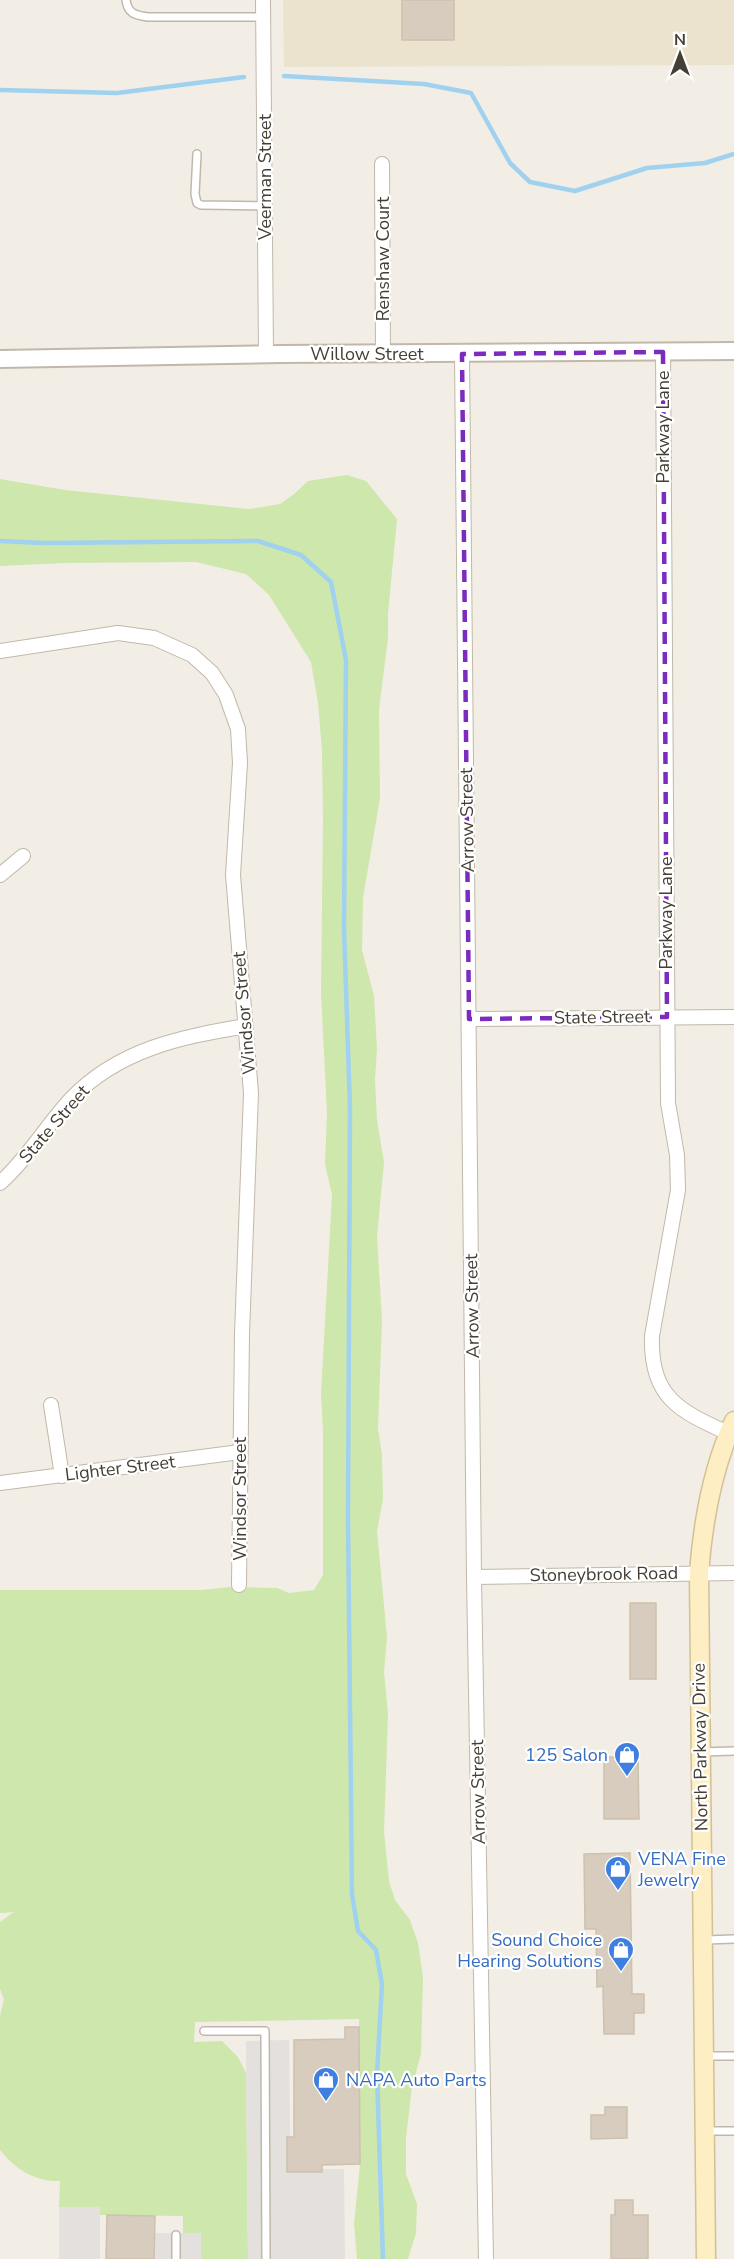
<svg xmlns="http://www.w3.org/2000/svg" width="734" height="2259" viewBox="0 0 734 2259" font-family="'Nunito Sans',sans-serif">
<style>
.education{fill:#ebe3ce}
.green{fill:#cee7ad}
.parking{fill:#e3e0dd}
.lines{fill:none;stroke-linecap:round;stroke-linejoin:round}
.stream{stroke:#a0d1ef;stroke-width:4.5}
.building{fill:#d7ccbd;stroke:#cec1ad;stroke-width:1.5}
.service-casing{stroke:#c1b8aa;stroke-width:10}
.minor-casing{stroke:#c1b8aa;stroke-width:16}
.tertiary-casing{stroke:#c1b8aa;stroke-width:20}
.secondary-casing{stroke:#d2c194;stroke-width:21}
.service{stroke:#fff;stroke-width:7}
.minor{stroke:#fff;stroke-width:14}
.tertiary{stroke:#fff;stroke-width:16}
.secondary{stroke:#feeec3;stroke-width:18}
.marked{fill:none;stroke:#7b2cbf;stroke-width:4.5;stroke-dasharray:12 8;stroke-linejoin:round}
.labels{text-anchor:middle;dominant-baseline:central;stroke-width:4.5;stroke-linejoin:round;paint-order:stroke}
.street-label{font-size:18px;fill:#443e34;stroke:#fff}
.shop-label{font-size:18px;fill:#366cbe;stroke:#fff;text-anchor:end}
</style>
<rect width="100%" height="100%" fill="#f2eee5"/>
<path class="education" d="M283 0H734V65L284 67Z"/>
<path class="green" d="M347 475 366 481 397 519 388 614V638L379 710 380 798 363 898 362 950 374 996 377 1049 375 1080 377 1120 384 1162 377 1237 382 1320 378 1428 382 1455 383 1499 377 1531 387 1637 384 1672 388 1714 384 1831 389 1881 395 1900 410 1920 418 1943 423 1977 421 2054 412 2087 406 2138V2174L417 2204 416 2233 408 2259H357L354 2224 360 2164 359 2019 195 2022 194 2042 222 2041 238 2057 246 2073 248 2259H201V2233H183V2216L100 2215V2207H59L60 2181C35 2182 15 2169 0 2150V2016L4 1999 0 1989V1922L14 1912 0 1913V1590H202L230 1587 277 1588 289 1593 314 1590 323 1575V1431L321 1393 332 1195 325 1164 327 1114 321 993 323 818 322 751 318 703 311 662 269 595 246 574 196 562 65 563 0 566V479L65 490 249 509 280 504 293 495 308 481Z"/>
<path class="parking" d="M289 2040 290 2137H287V2172H322V2169H344L345 2259H248L246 2041Z
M59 2207H100V2259H59Z
M154 2233H201V2259H154Z"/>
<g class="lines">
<path class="stream" d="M284 76 424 84 471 93 510 163 530 182 575 191 647 168 705 163 734 154
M0 90 117 93 244 77
M0 541 44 543 258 541 301 555 331 582 346 660 344 929 350 1108 348 1518 352 1894 358 1931 376 1950 382 1984 377 2074 383 2259"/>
</g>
<path class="building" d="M402 0H454V40H402Z
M630 1603H656V1679H630Z
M604 1757H638L639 1819H604Z
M630 1853 632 1994H644V2013H634V2034H604L603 1986 597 1987 596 1929H585L584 1854Z
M345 2027H359L360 2164 322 2165V2172H287V2137H294V2040L345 2039Z
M605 2107H627V2138L591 2139V2115H605Z
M615 2200H633V2215H648V2259H611V2215H615Z
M107 2215 155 2216 154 2259H106Z"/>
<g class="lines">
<defs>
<path id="service" d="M126 0C128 14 135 15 148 17H263
M197 154 195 194 197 203 201 205 265 206
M701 1752 734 1751
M705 1940 734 1939
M204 2031H265L266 2259
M706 2056H734
M707 2131H734
M176 2259V2235"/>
<path id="minor" d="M263 0 266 354
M382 164 383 354
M663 352 668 1103 677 1155 678 1190 652 1336C650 1397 679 1411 728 1433
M462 354 474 1577 486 2259
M0 651 118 633 154 638 192 655 212 673 226 695 238 729 240 763 233 875 251 1093 242 1334 239 1585
M0 875 23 856
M469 1019 734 1017
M0 1183C28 1158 46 1126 71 1099 119 1049 181 1037 246 1026
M51 1405 62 1476
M0 1483 240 1452
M474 1577 734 1573"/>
<path id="tertiary" d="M0 359 280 354 734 351"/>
<path id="secondary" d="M706 2259 699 1573C703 1520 712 1469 734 1421"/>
</defs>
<use href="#service" class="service-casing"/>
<use href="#minor" class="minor-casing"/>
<use href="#tertiary" class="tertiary-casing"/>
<use href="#secondary" class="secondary-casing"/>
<use href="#service" class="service"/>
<use href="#minor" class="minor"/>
<use href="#tertiary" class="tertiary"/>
<use href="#secondary" class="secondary"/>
</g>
<path class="marked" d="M663 352 667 1017 469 1019 462 354Z"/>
<defs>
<symbol id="shop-pin" viewBox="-11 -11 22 30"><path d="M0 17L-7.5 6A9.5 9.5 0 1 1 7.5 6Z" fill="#3f7fe0" stroke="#fff"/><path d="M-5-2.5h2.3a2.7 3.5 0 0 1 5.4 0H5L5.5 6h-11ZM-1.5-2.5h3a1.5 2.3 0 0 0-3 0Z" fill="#fff"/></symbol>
</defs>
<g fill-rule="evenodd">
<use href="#shop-pin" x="612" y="1740" width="30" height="40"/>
<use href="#shop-pin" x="603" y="1854" width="30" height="40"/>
<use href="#shop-pin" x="606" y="1935" width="30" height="40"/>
<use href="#shop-pin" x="311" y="2065" width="30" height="40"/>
</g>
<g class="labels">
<g class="street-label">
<text transform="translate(265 177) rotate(-90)">Veerman Street</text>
<text transform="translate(383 259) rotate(-90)">Renshaw Court</text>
<text x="367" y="354">Willow Street</text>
<text transform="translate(663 427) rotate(-90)">Parkway Lane</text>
<text transform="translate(467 820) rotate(-91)">Arrow Street</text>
<text transform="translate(666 913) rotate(-90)">Parkway Lane</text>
<text transform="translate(244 1013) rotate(-95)">Windsor Street</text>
<text transform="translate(602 1017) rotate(-1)">State Street</text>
<text transform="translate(54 1124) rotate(-49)">State Street</text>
<text transform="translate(472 1306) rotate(-91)">Arrow Street</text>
<text transform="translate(120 1468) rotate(-7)">Lighter Street</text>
<text transform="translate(240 1499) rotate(-90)">Windsor Street</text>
<text transform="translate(604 1574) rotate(-1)">Stoneybrook Road</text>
<text transform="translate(700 1747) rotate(-91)">North Parkway Drive</text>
<text transform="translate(478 1792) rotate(-91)">Arrow Street</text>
</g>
<g class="shop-label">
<text x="608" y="1755">125 Salon</text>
<text x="638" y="1859" text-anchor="start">VENA Fine<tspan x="638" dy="21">Jewelry</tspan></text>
<text x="602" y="1940">Sound Choice<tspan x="602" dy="21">Hearing Solutions</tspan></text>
<text x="346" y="2080" text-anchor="start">NAPA Auto Parts</text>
</g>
</g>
<g transform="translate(680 54)" stroke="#ffffff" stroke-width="4.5" paint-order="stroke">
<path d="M0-4.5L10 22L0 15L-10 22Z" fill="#443e34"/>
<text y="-9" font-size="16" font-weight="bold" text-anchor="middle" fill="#443e34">N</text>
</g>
</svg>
